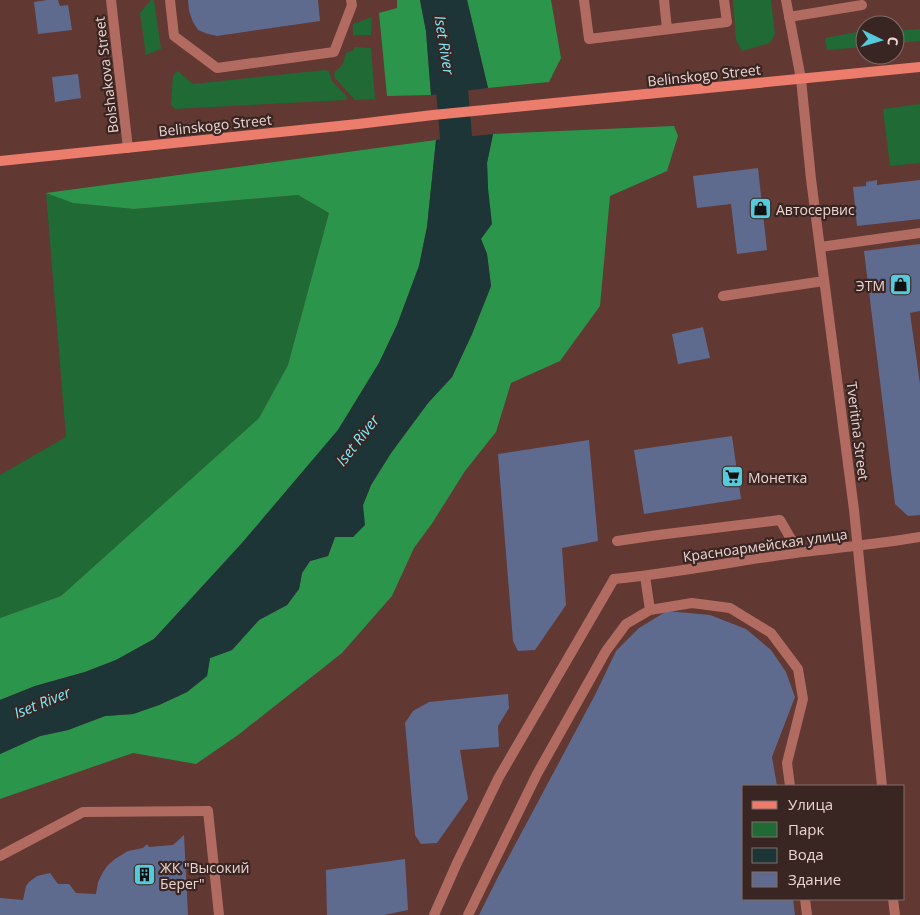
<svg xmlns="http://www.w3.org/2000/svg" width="920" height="915" viewBox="0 0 920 915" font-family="'Open Sans',sans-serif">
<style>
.green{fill:#1f6a35}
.forest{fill:#2a954b}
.water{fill:#1e3538}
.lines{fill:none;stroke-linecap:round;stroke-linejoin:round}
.river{stroke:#1e3538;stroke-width:32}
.building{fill:#5e6b8f}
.service{stroke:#b16b60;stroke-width:10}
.minor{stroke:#b16b60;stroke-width:10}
.tertiary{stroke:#b16b60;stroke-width:10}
.secondary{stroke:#ec7d6d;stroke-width:10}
.labels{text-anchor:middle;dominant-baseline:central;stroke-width:4.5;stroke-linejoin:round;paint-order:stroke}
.street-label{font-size:14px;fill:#eed4d0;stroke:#392623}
.poi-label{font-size:14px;fill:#eed4d0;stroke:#392623;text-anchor:start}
.water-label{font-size:15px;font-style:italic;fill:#7aeafc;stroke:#392623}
</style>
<rect width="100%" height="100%" fill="#613832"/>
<path class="green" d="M151 0H154L161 49 146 55 140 13Z
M733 0H771L775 34 770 43 742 51 736 40Z
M372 17 371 35H353V24Z
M920 29V41L895 43V31Z
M863 31 864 35H865V47L827 50 825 38Z
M354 47 371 48 375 99 355 100 335 78 334 73 343 64 346 53 354 50Z
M325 70 329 71 332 81 347 97 346 100 175 109 171 105 173 76 175 73 178 71 193 84Z
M920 104V163L890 166 883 109Z
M46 193 74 203 134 209 298 195 329 213 288 365 259 418 61 596 0 618V475L66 437Z"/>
<path class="forest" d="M397 0H420L426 31 431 95 387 96 379 13 397 8Z
M467 0H551L561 58 549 82 488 88Z
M674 126 678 136 667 171 610 196 600 306 560 361 511 383 496 432 465 471 433 522 414 548 392 596 342 653 238 735 196 764 133 753 0 799V754L40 736 68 730 105 716 133 714 159 705 187 692 207 676 210 658 232 650 259 620 287 605 299 589 302 573 310 561 328 556 335 537H353L363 505 371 485 391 453 428 403 452 377 472 334 491 286 487 254 481 239 488 188 487 163 493 134Z
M436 140 427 227 419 266 397 325 379 363 338 430 242 543 154 639 116 660 85 672 35 686 0 700V618L61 596 259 418 288 365 329 213 298 195 134 209 73 203 46 193Z"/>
<path class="water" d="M420 0H467L488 88 431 95 426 31Z
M493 134 487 163 488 188 492 224 481 239 487 254 491 286 472 334 452 377 428 403 391 453 371 485 363 505 365 525 353 537H335L328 556 310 561 302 573 299 589 287 605 259 620 232 650 210 658 207 676 187 692 159 705 133 714 105 716 68 730 40 736 0 754V700L35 686 85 672 116 660 154 639 242 543 338 430 379 363 397 325 419 266 427 227 436 140Z"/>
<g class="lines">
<path class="river" d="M437 0 451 78 457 148 454 182"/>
</g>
<path class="building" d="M47 0H58L60 6 68 5 72 30 38 34 34 2Z
M188 0H318L320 21 217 36 208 34 198 30 193 22 189 11Z
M78 74 81 98 55 102 52 77Z
M758 168 767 250 737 254 731 204 697 208 693 176Z
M877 180V185L920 180V219L857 226 853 187 866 186V182Z
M920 244V311L910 313 920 384V515L908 516 895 504 864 251Z
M703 327 710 358 678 364 672 334Z
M732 436 741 499 644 514 634 450Z
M589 440 598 541 562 548 566 605 535 650 518 651 513 641 498 454Z
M667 611 710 615 746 629 771 650 786 672 795 697 772 757 777 786H744V899H793L795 915H479L500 873 596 693 616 651 639 628Z
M508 694 509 708 498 726 499 747 460 750 468 799 437 843 421 844 415 835 405 723 413 711 429 702Z
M184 835 188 915H0V898L23 900 26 886 29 882 37 876 50 873 58 884H69L76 893 96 894 98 882 103 872 108 865 115 859 128 851 143 848 147 844 149 847 173 845Z
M405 859 408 910 384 915H327L326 870Z"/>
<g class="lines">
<path class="service" d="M170 0 174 36 217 68 334 52 352 5 351 0
M584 0 589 39 727 22 724 0
M664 0 667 29
M789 17 862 5
M820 247 920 233
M723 296 824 281
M617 541 658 535 780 520 791 539 795 553
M650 610 692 603 730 608 771 633 798 669 803 699 787 763 790 786
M0 856 83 812 208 811
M805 899 807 915
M434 915 457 863 499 777 614 579
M468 915 537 774 606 651 626 624 650 610 645 576"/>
<path class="minor" d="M786 0 801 79
M614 579C675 573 735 561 795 553 837 548 879 544 920 537
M208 811 219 915"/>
<path class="tertiary" d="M111 0 128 148
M801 79 811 179 854 510 882 786
M893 899 895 915"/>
<path class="secondary" d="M0 161 358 124 433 115 920 67"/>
</g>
<defs>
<symbol id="shop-square" viewBox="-11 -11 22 22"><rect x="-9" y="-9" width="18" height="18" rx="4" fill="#54cadd" stroke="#392623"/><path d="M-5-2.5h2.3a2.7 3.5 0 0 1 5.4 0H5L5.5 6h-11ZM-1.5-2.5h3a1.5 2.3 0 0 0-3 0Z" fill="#111"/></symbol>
<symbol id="supermarket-square" viewBox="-11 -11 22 22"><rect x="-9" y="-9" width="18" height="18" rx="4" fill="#54cadd" stroke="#392623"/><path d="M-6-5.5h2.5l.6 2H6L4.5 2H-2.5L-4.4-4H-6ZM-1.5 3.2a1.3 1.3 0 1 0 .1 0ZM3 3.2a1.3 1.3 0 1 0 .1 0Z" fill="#111"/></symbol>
<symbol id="building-square" viewBox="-11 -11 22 22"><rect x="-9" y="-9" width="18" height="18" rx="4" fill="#54cadd" stroke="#392623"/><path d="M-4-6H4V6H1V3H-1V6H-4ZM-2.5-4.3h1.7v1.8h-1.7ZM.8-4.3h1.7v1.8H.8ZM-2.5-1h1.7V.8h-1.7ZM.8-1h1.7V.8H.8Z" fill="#111"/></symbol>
</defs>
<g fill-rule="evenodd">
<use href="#shop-square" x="748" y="196" width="25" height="25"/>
<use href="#shop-square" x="888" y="272" width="25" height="25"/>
<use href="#supermarket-square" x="720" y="464" width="25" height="25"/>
<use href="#building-square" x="132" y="862" width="25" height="25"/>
</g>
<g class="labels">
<g class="street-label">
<text transform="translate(106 75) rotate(-97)">Bolshakova Street</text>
<text transform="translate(704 75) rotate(-6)">Belinskogo Street</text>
<text transform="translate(215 125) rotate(-6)">Belinskogo Street</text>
<text transform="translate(858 431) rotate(83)">Tveritina Street</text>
<text transform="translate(765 545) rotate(-8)">Красноармейская улица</text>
</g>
<g class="poi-label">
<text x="776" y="209">Автосервис</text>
<text x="885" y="285" text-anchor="end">ЭТМ</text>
<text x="748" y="477">Монетка</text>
<text x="160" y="867">ЖК "Высокий<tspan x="160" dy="16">Берег"</tspan></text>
</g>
<g class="water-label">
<text transform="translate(445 45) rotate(81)">Iset River</text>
<text transform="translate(357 440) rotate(-52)">Iset River</text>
<text transform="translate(42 702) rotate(-22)">Iset River</text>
</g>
</g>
<rect x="742" y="785" width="162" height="115" fill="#392623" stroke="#816c68"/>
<rect x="752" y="801" width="25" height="8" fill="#ec7d6d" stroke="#816c68"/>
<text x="788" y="810" font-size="15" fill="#eed4d0">Улица</text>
<rect x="752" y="822" width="25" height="15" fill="#1f6a35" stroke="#816c68"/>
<text x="788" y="835" font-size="15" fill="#eed4d0">Парк</text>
<rect x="752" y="848" width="25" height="15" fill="#1e3538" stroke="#816c68"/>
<text x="788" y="860" font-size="15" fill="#eed4d0">Вода</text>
<rect x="752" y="872" width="25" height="15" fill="#5e6b8f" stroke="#816c68"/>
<text x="788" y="885" font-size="15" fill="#eed4d0">Здание</text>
<g transform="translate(880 40) rotate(95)"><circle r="24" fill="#392623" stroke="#816c68"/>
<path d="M0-4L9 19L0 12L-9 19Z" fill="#54cadd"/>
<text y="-8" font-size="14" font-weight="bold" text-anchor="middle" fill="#eed4d0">С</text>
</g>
</svg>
